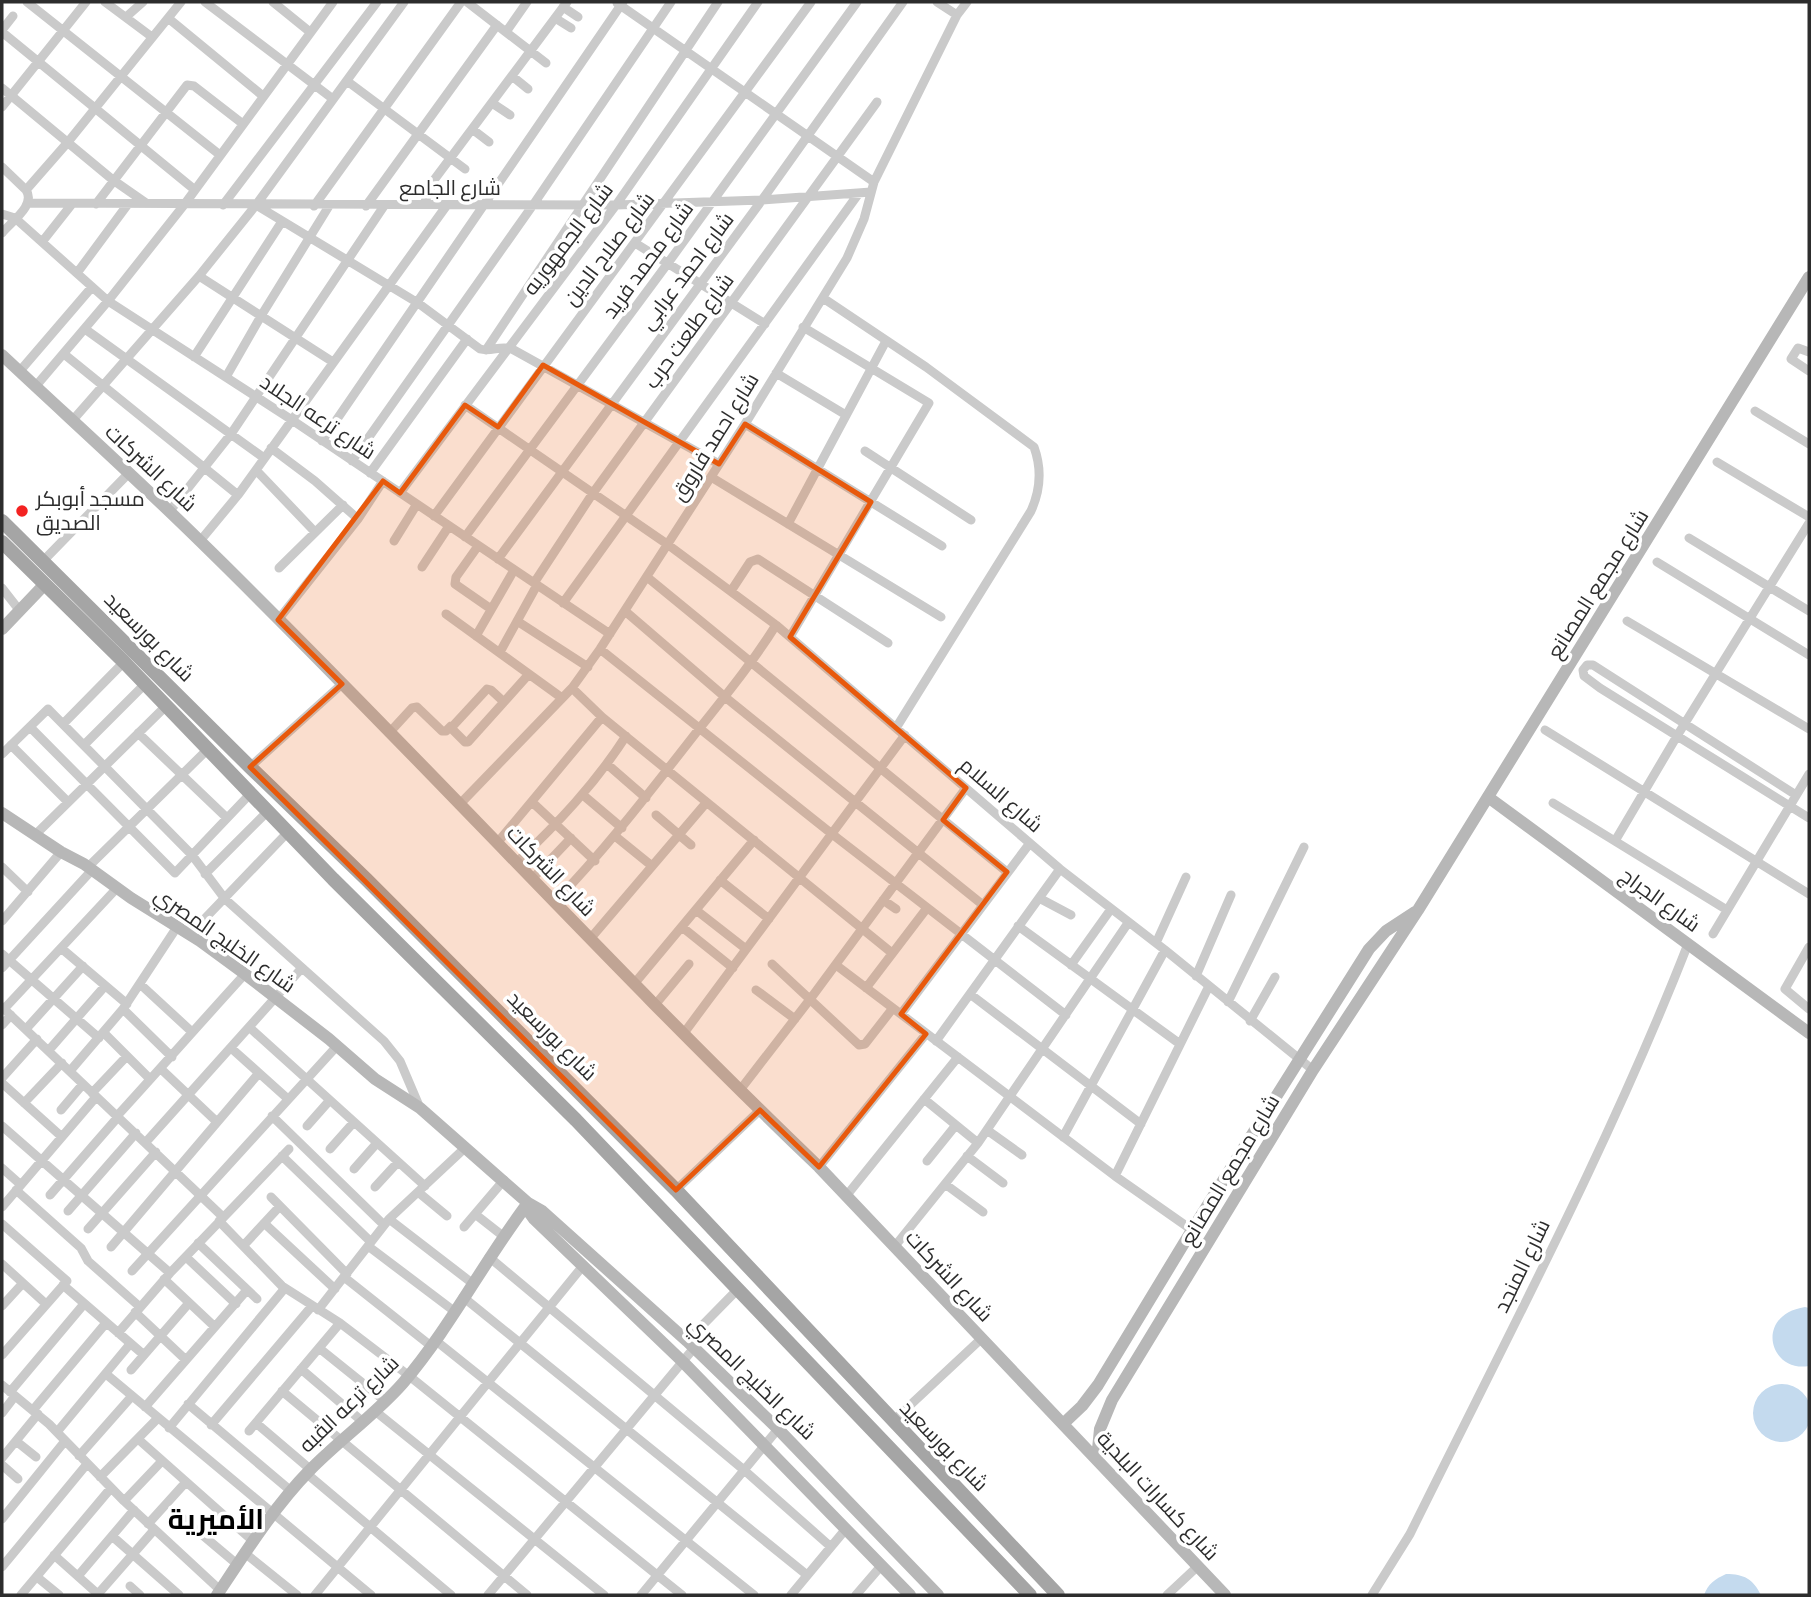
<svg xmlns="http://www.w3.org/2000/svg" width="1811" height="1597" viewBox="0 0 1811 1597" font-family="'Source Sans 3',Cairo,sans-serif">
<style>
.water{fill:#c4daee}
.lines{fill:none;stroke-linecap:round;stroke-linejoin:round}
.street{stroke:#cacaca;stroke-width:9}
.secondary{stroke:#b7b7b7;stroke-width:12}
.primary{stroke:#a5a5a5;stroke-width:14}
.marked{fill:#e8590c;fill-opacity:0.2;stroke:#e8590c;stroke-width:5;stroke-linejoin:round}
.poi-dot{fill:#f32221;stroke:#fff;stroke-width:2.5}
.labels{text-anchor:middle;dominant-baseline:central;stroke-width:7;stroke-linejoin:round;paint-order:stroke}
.street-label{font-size:21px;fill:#2d2d2d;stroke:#fff}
.poi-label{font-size:21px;fill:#2d2d2d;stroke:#fff;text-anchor:start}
.district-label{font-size:28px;font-weight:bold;fill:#000;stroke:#fff}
</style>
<rect width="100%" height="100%" fill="#fff"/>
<path class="water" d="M1805 1307 1809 1308V1366C1769 1373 1754 1315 1805 1307Z
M1753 1413a29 29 0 1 1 58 0a29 29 0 1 1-58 0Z
M1726 1574C1744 1574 1753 1579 1761 1595H1704C1708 1584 1715 1579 1726 1574Z"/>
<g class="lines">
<path class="street" d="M27 2 220 155
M105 2 152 37
M205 2 333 99
M273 2 310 32
M467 2 546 63
M937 2 957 15
M617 3 874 182
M563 7 578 17
M126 17 143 2
M168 18 263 96
M555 18 571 28
M2 30 13 16
M2 32 195 190
M506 32 527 2
M512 76 528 89
M347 81 465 169
M2 88 113 180 146 203
M492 103 510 115
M2 107 86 2
M472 129 489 142
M2 167 26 190
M29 203 616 205 762 200 871 192
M96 204 187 85 194 86 243 124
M424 204 434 180 567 2
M223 205 377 2
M256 205 418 303 480 349C492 352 500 345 512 349L719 464
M314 206 461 2
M366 206 497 25
M2 214 15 218 108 301 292 420 610 634
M2 233C12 221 36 205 26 190L68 142 181 2
M42 242 72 204
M635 243 765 324
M77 273 128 204
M199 276 333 362
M823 298 926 367 1034 447C1042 469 1041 489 1031 511L896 728
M85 329 264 458
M486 350 718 2
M1809 352 1798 348 1791 359 1809 371
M64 354 238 495
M194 357 281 223
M19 372 92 287
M776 373 846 415
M226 377 261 316 329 206
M35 387 108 301 184 205 333 2
M465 405 667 544 776 625 1060 869 1165 950 1313 1070
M1755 411 1809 444
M72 421 199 276 256 205 404 2
M745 424 942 546
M322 441 623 2
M271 448 315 481 358 519
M865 451 971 520
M352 461 533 205 671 2
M1717 462 1809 517
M256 470 315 532
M370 473 467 339
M711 477 941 617
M400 493 616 205 758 2
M169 512 231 434 384 206
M434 516 811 2
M788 524 886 341
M465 537 668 263 857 2
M1689 538 1809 611
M200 541 238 495 447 205
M394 541 417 504
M478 546 456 577 455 584 491 609
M498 559 762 200 903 2
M44 560 128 474
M1657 562 1809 655
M422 567 449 526
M279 568 343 505
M647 577 1007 872
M534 583 593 493 877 102
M2 588 20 611
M731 591 750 562 758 559 888 643
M563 603 859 193
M625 611 725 697 983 905
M446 614 562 698
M278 620 358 519 383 481
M517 621 588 667
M1627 621 1809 729
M476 636 514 570
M790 637 929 403 803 327
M600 649 832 834 1066 1015
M500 652 537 585
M572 688 602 717 892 953
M504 702 491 690 487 689 451 728 465 742H468L529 674
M63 724 124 662
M30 727 175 873 251 793
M1545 730 1809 894
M138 733 227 818
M389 733 412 708 417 707 442 731H446L451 726
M11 745 68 802
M84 745 145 684
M2 754 48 709 192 855 225 899 384 1041 400 1061 420 1108
M607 764 646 798
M250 767 342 684
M583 795 622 828
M1796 795 1593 665H1587L1583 670 1584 676 1600 688 1809 818
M532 802 595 861
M1553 803 1727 910
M459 805 572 688 600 649 745 424 847 258 864 219 874 182 957 15 967 2
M656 815 691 845
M36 834 166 706
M615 836 652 866
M1615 841 1677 736 1809 523
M498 842 602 717
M517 862C558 823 595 784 626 736
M2 867 28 892
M88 867 208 749
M205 874 269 810
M533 878 571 838
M720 880 769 919
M1039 898 1071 915
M883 900 896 909
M554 903C607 848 652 789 699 729 726 695 753 662 776 625
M696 910 746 949
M2 921 61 852
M1018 926 1180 1044
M682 927 733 968
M1713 934 1809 774
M189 935 289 831
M590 939 706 803
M1156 943 1186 877
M1809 947 1785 989 1809 1009
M61 948 127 1004
M2 954 99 1038
M772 964 859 1045 865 1044 893 1008
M836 965 1115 1176 1192 1230
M1071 965 1111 909
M2 968 92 870
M1196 976 1231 895
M140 984 192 1032
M634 984 754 840
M866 988 927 908
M756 990 795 1019
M970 994 1141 1124
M1228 1002 1304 847
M655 1005 689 964
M2 1007 223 1217
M4 1009 117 888
M123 1009 172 1057
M901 1014 1030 843
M1250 1021 1275 977
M2 1025 11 1015
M249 1027 425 1186
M26 1029 83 966
M104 1033 150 1079
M684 1033 905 735
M936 1041 1060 869
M231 1048 288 1099
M49 1050 105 986
M161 1069 217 1122
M70 1071 123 1009 177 927
M2 1078 37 1039
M2 1083 62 1137
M740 1090 811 998 966 788
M92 1093 127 1056
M924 1099 978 1143
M24 1103 62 1063
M61 1110 83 1084
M117 1116C160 1069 202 1021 245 974
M272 1116 384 1225
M2 1126 170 1273
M307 1126 330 1100
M987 1130 1022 1155
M1063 1137 1165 950
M146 1142 301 969
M330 1149 354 1122
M282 1156 371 1242
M967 1156 1003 1183
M927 1161 956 1125
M819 1167 926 1034
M2 1168 21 1185
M354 1169 377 1143
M1115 1176 1208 988
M945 1184 983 1212
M375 1187 398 1162
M16 1190 81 1248 88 1261 140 1307
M676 1190 760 1110
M418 1192 447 1216
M50 1195 118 1117
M847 1195 958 1057
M271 1197 347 1274
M2 1207 96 1097
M68 1211 136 1133
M475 1214 503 1236
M389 1219 472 1283
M219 1221 282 1286 340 1323 408 1375 682 1595
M264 1223 335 1289
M2 1224 67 1281 2 1355
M464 1227 504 1180
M88 1229 156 1152
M198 1243 257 1299
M244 1245 280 1206
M368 1246 454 1311
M895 1246 978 1143 1128 923
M111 1247 259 1073
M186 1257 236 1304
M489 1257 744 1470 831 1547
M2 1264 46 1304
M132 1271 337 1046
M344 1277 431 1346
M164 1279 215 1327
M63 1285 144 1355
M463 1297 807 1575
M2 1306 23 1283
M318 1310 389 1219 466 1147
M135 1312 186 1360
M118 1333 170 1273 289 1149
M435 1340 754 1595
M687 1341 739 1288
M319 1348 385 1401
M301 1369 363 1422
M131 1370 189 1303
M106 1374 371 1595
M2 1385 49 1424 124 1501 220 1590
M282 1391 527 1595
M10 1392 84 1304
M188 1404 291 1491
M145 1407 247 1290
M33 1410 106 1323
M375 1411 604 1595
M2 1413 15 1396
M892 1422 981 1339
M256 1423 310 1469
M211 1425 312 1306
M169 1428 285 1288
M249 1431 340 1323
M57 1432 130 1344
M138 1439 254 1542
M16 1441 36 1457
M79 1456 132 1396
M2 1458 38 1414
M2 1465 18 1479
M306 1473 451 1595
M100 1477 158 1418
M124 1501 162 1461
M181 1517 238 1565
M2 1519 65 1441
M148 1524 186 1482
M112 1536 179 1595
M246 1554 297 1595
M54 1555 99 1595
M2 1567 87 1464
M78 1576 134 1510
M37 1577 59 1595
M130 1586 140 1595
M98 1594 154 1530
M21 1595 111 1488
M315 1595 582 1267
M488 1595 694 1348
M641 1595 778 1429
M791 1595 845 1530
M856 1595 881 1566
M1167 1595 1197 1567
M1372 1595 1410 1534C1506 1339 1609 1146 1688 944"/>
<path class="secondary" d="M2 355C68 417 136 478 200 541 410 746 607 964 819 1167L1225 1595
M2 629 45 584
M1488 797 1809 1033
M2 813 61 852 84 864 131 898 200 941 245 974 329 1039 375 1079 420 1108 528 1203 542 1211 687 1341 778 1429 938 1595
M528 1203 529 1212 534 1219 683 1362 910 1595
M1063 1424 1082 1406 1098 1385 1192 1230 1369 949 1386 931 1415 912
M1097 1459 1100 1429 1112 1400 1313 1070 1418 910 1809 277
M217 1595C245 1553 274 1507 309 1471 339 1440 375 1415 403 1383 450 1328 484 1261 528 1203"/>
<path class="primary" d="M2 521 250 767 366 879 676 1190 1058 1595
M2 542 124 662 333 879 576 1120 1030 1595"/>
</g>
<path class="marked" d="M543 365 719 464 745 424 871 502 790 637 966 788 943 820 1007 872 901 1014 926 1034 819 1167 760 1110 676 1190 250 767 342 684 278 620 383 481 400 493 465 405 498 427Z"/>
<circle class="poi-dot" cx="22" cy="511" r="7"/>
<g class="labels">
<g class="street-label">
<text x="450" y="188">شارع الجامع</text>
<text transform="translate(568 239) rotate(-53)">شارع الجمهوريه</text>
<text transform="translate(609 249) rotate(-53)">شارع صلاح الدين</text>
<text transform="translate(648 260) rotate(-54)">شارع محمد فريد</text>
<text transform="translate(687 271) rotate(-53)">شارع احمد عرابي</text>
<text transform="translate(689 331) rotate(-54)">شارع طلعت حرب</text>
<text transform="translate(318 417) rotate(34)">شارع ترعه الجلاد</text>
<text transform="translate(715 437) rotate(-58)">شارع احمد فاروق</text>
<text transform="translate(151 468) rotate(43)">شارع الشركات</text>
<text transform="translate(1598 584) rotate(-58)">شارع مجمع المصانع</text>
<text transform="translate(149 637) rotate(45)">شارع بورسعيد</text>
<text transform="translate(1001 795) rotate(41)">شارع السلام</text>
<text transform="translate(551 871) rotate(46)">شارع الشركات</text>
<text transform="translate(1660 900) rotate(36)">شارع الجراج</text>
<text transform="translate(225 940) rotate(35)">شارع الخليج المصري</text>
<text transform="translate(552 1036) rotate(45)">شارع بورسعيد</text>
<text transform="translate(1230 1170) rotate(-59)">شارع مجمع المصانع</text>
<text transform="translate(1522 1266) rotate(-64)">شارع المنجد</text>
<text transform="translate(949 1276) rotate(47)">شارع الشركات</text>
<text transform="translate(752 1378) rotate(44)">شارع الخليج المصري</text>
<text transform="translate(349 1404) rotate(-44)">شارع ترعه القبه</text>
<text transform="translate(944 1446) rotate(46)">شارع بورسعيد</text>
<text transform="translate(1158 1496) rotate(47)">شارع كسارات البلدية</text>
</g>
<g class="poi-label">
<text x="36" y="499">مسجد أبوبكر<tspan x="36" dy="24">الصديق</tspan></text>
</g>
<g class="district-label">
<text x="216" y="1520">الأميرية</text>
</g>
</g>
<rect width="1811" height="1597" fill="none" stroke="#2d2d2d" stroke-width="7"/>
</svg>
